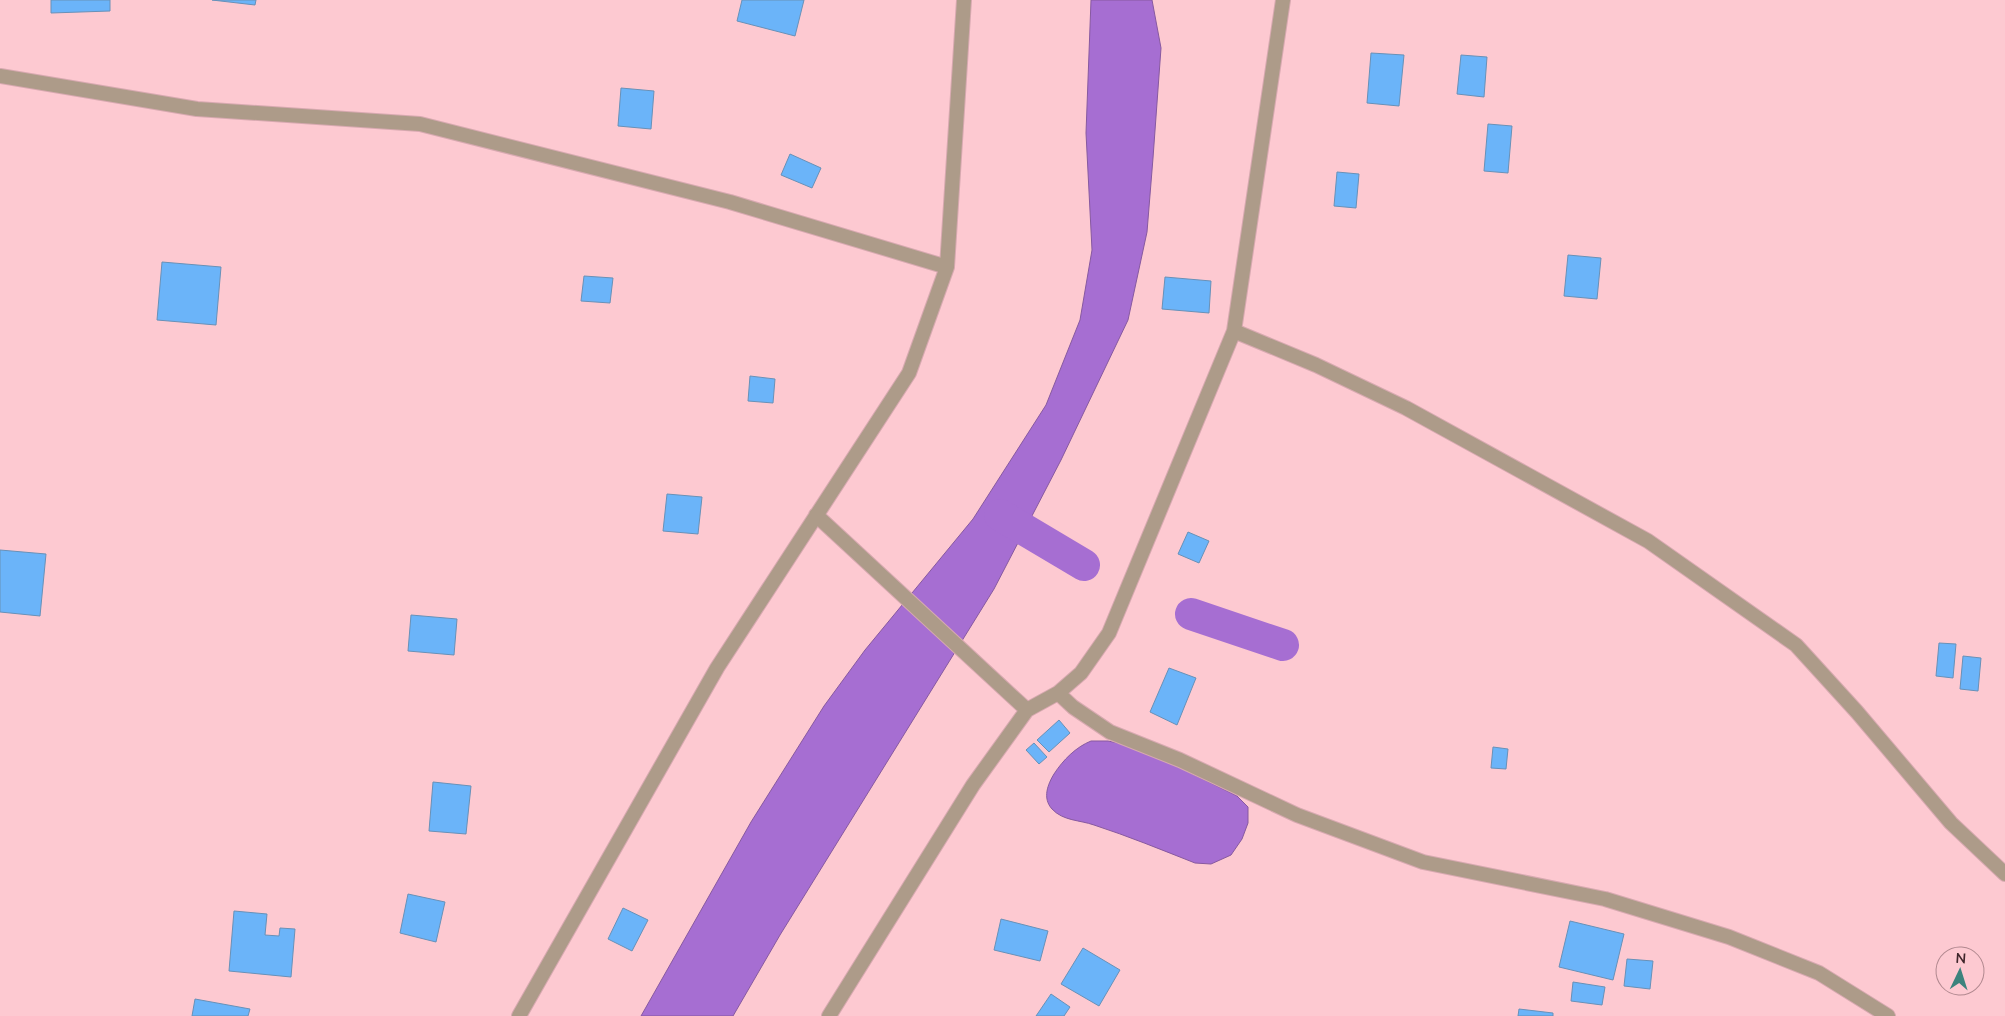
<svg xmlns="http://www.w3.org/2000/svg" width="2005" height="1016" viewBox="0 0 2005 1016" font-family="Mulish,sans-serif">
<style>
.water{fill:#a66ed2;stroke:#8759a0}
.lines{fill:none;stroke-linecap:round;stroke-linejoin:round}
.canal{stroke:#a66ed2;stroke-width:32}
.building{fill:#6bb4f9;stroke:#6891b8}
.minor-casing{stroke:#d7a9b0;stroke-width:16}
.minor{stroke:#ad9b89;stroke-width:14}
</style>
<rect width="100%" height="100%" fill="#fdc9d1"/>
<path class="water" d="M1091 0H1152L1161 48 1153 158 1147 232 1128 320 1061 460 994 589 780 935 733 1016H641L751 822 824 706 865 650 973 519 1046 405 1080 320 1092 250 1086 133Z
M1091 741H1108L1128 745 1165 760 1237 796 1248 807V823L1242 839 1231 855 1211 864 1195 863C1162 850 1128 836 1094 825 1080 820 1063 821 1052 809 1042 798 1048 784 1054 774 1063 760 1076 747 1091 741Z"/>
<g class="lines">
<path class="canal" d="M1000 515 1084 565
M1191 614 1283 645"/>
</g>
<path class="building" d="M51 0H110V11L51 13Z
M212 0H256L255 5Z
M742 0H804L795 36 737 21Z
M1371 53 1404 55 1399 106 1367 103Z
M1461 55 1487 57 1484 97 1457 94Z
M621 88 654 91 651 129 618 126Z
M1488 124 1512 126 1508 173 1484 171Z
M790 154 821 168 812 188 781 175Z
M1337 172 1359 174 1356 208 1334 206Z
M1568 255 1601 258 1597 299 1564 296Z
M162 262 221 267 216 325 157 320Z
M584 276 613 278 610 303 581 301Z
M1165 277 1211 281 1209 313 1162 309Z
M750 376 775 379 773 403 748 401Z
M667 494 702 497 698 534 663 531Z
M1188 532 1209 541 1199 563 1178 554Z
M0 550 46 554 40 616 0 612Z
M411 615 457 619 454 655 408 651Z
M1939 643 1956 644 1953 678 1936 676Z
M1963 656 1981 658 1978 691 1960 689Z
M1169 668 1196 678 1177 725 1150 712Z
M1059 720 1070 733 1049 752 1037 740Z
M1034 743 1047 757 1039 764 1026 750Z
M1493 747 1508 749 1506 769 1491 768Z
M433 782 471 786 466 834 429 831Z
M408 894 445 902 436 942 400 933Z
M623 908 648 920 632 951 608 939Z
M234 911 267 914 265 935 279 936 280 928 295 929 291 977 229 971Z
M1001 919 1048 931 1040 961 994 950Z
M1570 921 1624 934 1613 980 1559 967Z
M1083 948 1120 970 1099 1006 1061 984Z
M1627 959 1653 961 1650 989 1624 986Z
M1573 982 1605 987 1602 1005 1571 1001Z
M1051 994 1070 1007 1064 1016H1036Z
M195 999 250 1009 248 1016H192Z
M1519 1009 1553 1013V1016H1518Z"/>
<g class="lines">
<defs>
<path id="minor" d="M0 76 197 109 420 124 730 202 947 267
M1234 331 1316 365 1406 408 1648 541 1796 645 1857 712 1951 823 2005 874
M816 515 1027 710
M1058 693 1073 707 1110 732 1180 760 1297 815 1423 862 1605 899 1729 937 1819 973 1888 1016
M519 1016 717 668 909 373 947 267 964 0
M829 1016 973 785 1027 710 1058 693 1081 673 1109 633 1234 331 1283 0"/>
</defs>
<use href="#minor" class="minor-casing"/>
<use href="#minor" class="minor"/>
</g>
<g transform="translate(1960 971) rotate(4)"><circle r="24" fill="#fdc9d1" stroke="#b1888f"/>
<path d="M0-4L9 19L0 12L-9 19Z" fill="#3c837d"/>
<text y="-8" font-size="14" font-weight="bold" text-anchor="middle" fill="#40272c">N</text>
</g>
</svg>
